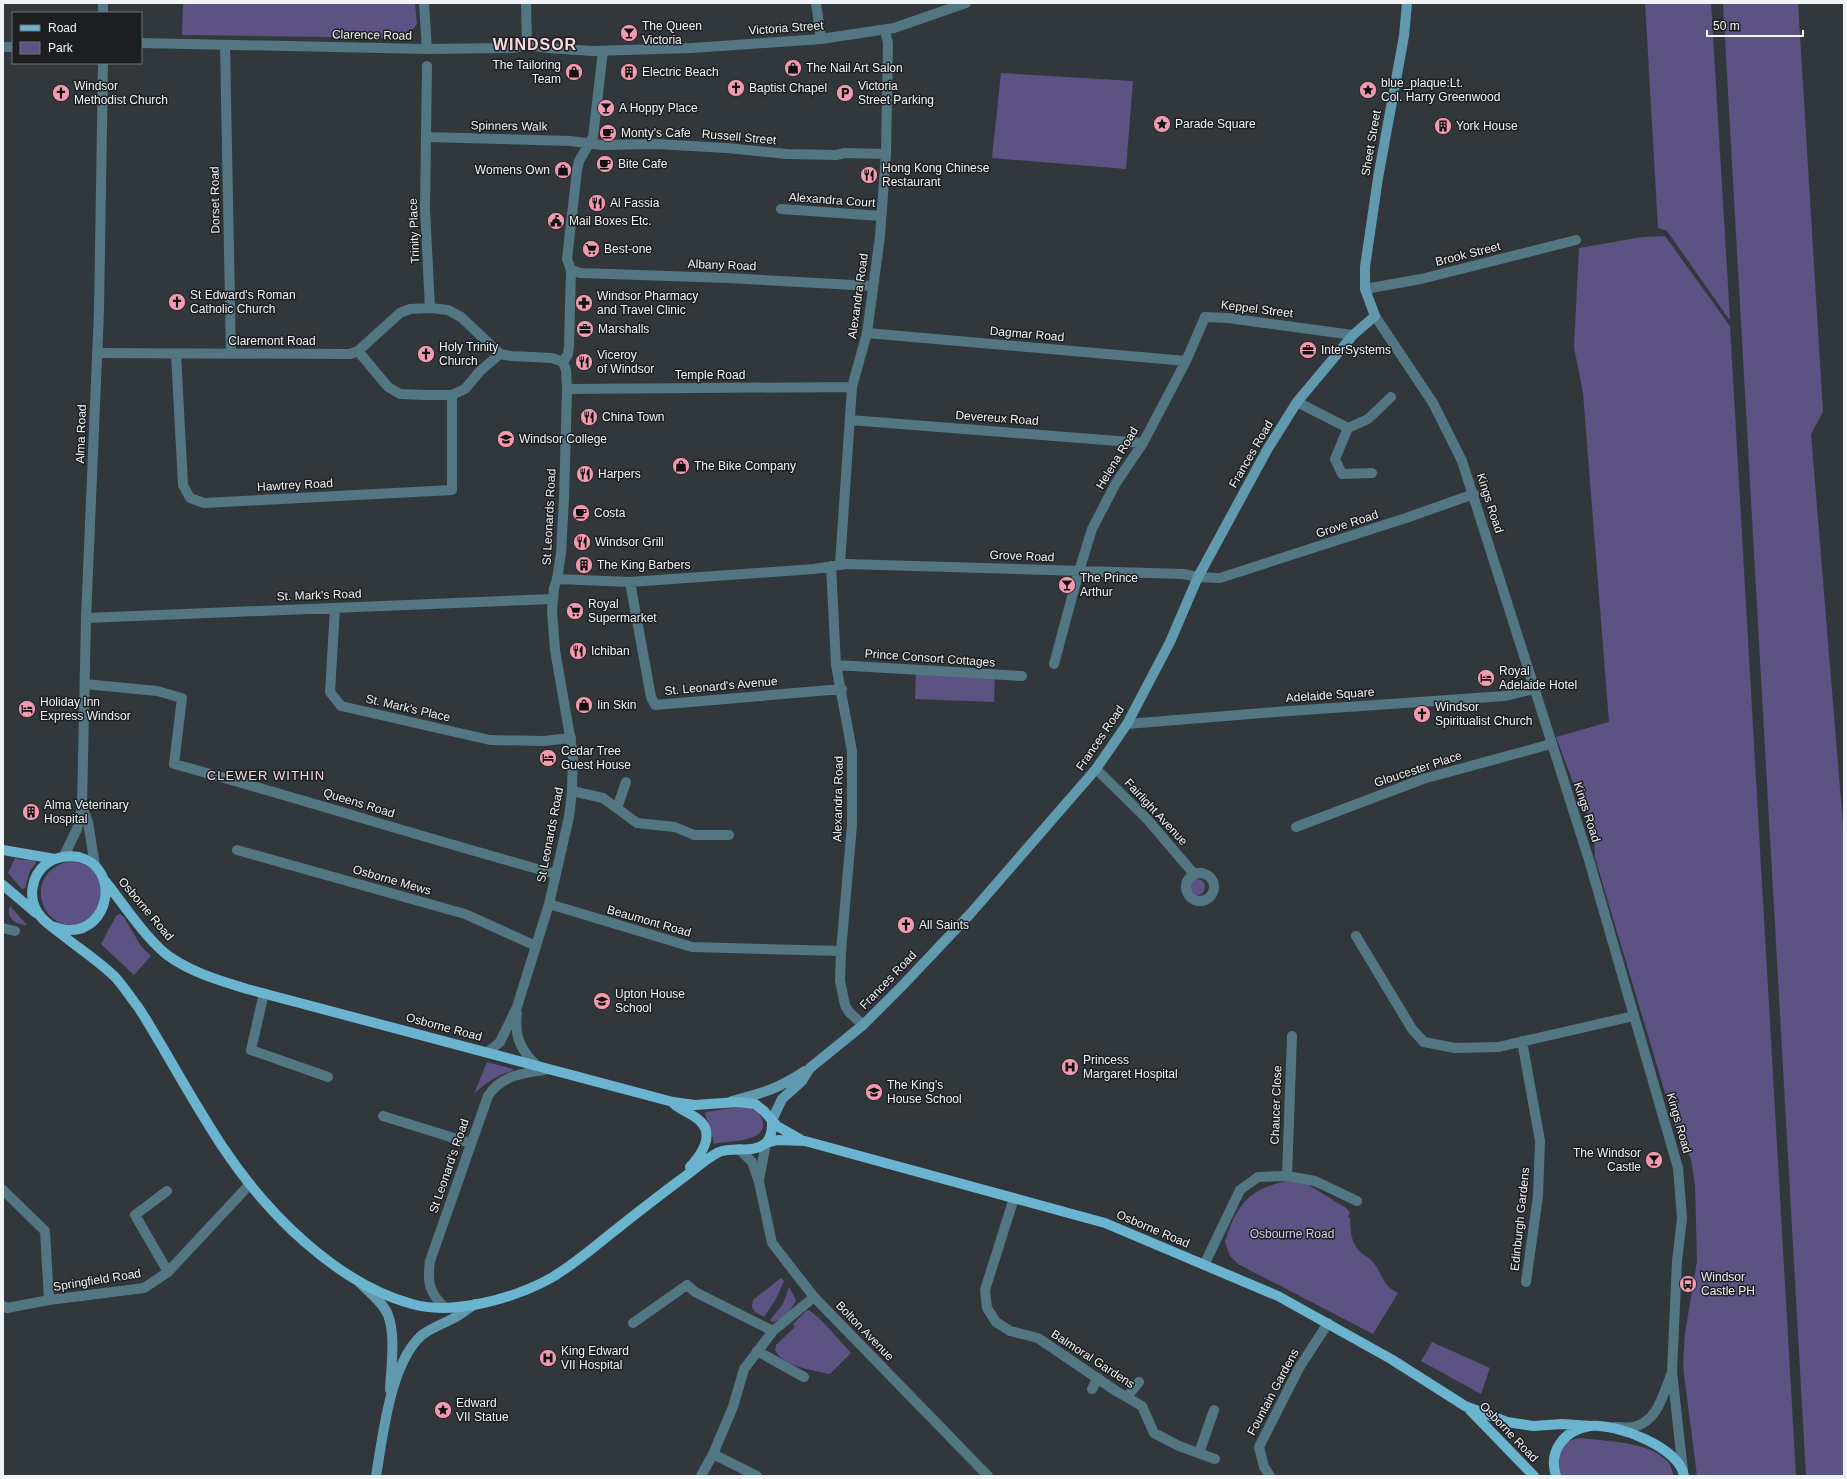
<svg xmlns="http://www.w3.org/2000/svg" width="1847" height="1479" viewBox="0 0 1847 1479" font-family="Helvetica,sans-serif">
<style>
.green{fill:#5d5284}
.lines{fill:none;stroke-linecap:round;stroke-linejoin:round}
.minor{stroke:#537683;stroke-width:10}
.tertiary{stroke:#537683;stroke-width:10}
.secondary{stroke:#6199ae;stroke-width:10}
.primary{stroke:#6ab4cf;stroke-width:10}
.labels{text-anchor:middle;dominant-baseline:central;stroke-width:3;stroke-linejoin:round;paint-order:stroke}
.poi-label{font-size:12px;fill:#f1f4f6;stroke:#1c1e20;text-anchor:start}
.street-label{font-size:12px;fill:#f1f4f6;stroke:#1c1e20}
.park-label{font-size:12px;fill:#d4cef3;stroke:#1c1e20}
.neighbourhood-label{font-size:13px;letter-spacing:1px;fill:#fbd8df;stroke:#1c1e20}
.district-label{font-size:16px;font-weight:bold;letter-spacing:1px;fill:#fbd8df;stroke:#1c1e20}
</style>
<rect width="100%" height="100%" fill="#32373b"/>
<path class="green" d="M183 3H415L417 24 411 32 396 38 182 35Z
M1645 3H1711L1730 319H1729L1667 231 1658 228Z
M1723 3H1798L1823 412 1811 434 1844 837V1476H1806Z
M1001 73 1133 81 1126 169 992 158Z
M1665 236 1730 326 1796 1476H1697L1683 1366 1685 1333 1697 1261 1695 1186 1691 1159 1675 1126 1595 858 1594 837 1587 813 1574 785 1556 737 1609 722 1583 393 1574 347 1579 248 1643 237Z
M916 671 995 674 994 702 915 699Z
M15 858 23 860 33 859 36 863 30 871 25 888 22 889 8 873Z
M71 861C90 864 92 869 103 884L97 913C92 916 85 923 79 924 40 933 21 871 71 861Z
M1189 887a8 8 0 1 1 16 0a8 8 0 1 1-16 0Z
M10 906 27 925C15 925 6 918 10 906Z
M120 914 124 917 141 946 151 956 134 975 101 944 116 916Z
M487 1062 513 1069V1071C498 1074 485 1083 474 1094Z
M745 1106C752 1108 759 1111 762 1119 770 1144 728 1140 714 1144L711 1131 705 1114 706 1112Z
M1287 1181 1307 1184 1346 1208 1350 1212 1348 1217 1350 1218C1351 1228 1350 1236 1355 1245 1359 1254 1368 1256 1373 1262 1383 1274 1382 1286 1398 1293L1373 1334 1238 1264 1230 1256 1225 1242C1236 1206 1248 1189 1287 1181Z
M781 1278 784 1281 777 1297 764 1317 755 1312 752 1307 753 1300Z
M789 1287 796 1300C791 1311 784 1320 772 1322L770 1320 783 1304Z
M809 1310 822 1321 851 1353 830 1374C815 1371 782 1366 775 1350L776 1345 795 1327 793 1324 806 1311Z
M1432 1342 1490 1368 1481 1394 1421 1361Z
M1579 1438C1604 1441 1650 1441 1668 1462 1671 1465 1672 1472 1674 1476H1560C1557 1458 1557 1442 1579 1438Z"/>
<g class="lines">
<path class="minor" d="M424 3 427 49
M816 3 821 39
M225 45 231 354
M427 66 425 208 430 308 448 310 461 317 500 354 511 356 552 358 563 362 568 354 569 346 571 270 567 259 577 170 579 161 593 137 603 51
M427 137 570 141 602 145 656 144 727 148 787 154 836 155 845 153 886 154
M781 209 881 216
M571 270 580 273 727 278 872 286
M1365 289 1421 279 1576 240
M867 333 1186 361
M358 351 388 387 400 394 425 395H452L465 389 480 371 500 354
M97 353 350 354 358 351 400 313 410 309 430 308
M176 354 183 485 190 498 204 503 452 490V395
M567 389 852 387
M1297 402 1348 428
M850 420 1143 443
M1372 473 1342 474 1335 459 1348 428 1368 419 1391 397
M840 564 852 387 867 333 880 236 886 154 888 43 885 30
M831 566 836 665 852 751V825L841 951 840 981 845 1005 849 1012 863 1025
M557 579 630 582 814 569 846 564 1183 574 1198 577 1220 578 1406 518 1474 494
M630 582 651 697 655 705 842 689
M335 608 330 692 341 706 490 740 543 741 571 738
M86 618 553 599
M1054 664 1079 571 1092 529 1116 483 1143 443 1186 361 1205 317 1228 318 1353 335
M836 665 1022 676
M85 684 157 691 182 698 174 764C302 799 428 839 556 874
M1127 724 1275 712 1505 696 1534 689
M1096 769 1147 819 1194 874
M572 791 603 798 637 823 675 827 694 835H729
M617 808 626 782
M1296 827 1423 779 1551 744
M237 850 465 914 536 946
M1186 887a14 14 0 1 1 28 0a14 14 0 1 1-28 0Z
M549 904 692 947 841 951
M3 928 15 931
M1356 936 1412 1029 1424 1042 1455 1048 1498 1047 1634 1016
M264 993 251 1050 328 1077
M1522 1041 1540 1141 1538 1196 1526 1282
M383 1116 470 1143
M1287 1176 1292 1036
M3 1190 45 1231 49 1300
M167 1191 135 1215 168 1272
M1014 1198 985 1290 987 1308 996 1322 1010 1331 1038 1338 1116 1391 1142 1406 1154 1433 1179 1446 1215 1459
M1204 1265 1240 1190 1258 1177 1287 1176 1315 1181 1357 1201
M3 1306 7 1308 49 1300 144 1288 168 1272 250 1184
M633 1323 687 1285 695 1292 773 1331
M757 1351 804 1377
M1092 1389 1098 1378
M1127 1397 1139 1382
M1199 1453 1214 1410
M713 1454 757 1476
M701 1476 713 1454 733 1407 744 1369 773 1331 814 1297
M1270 1476 1264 1467 1259 1447 1299 1368 1328 1323"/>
<path class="tertiary" d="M526 3 527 45
M103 13V3
M141 43 427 49 513 48 527 45 548 48 592 51 692 48 821 39 894 28 966 3
M3 47H13
M1375 316 1433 403 1462 461 1589 860 1678 1168 1682 1218 1677 1261 1672 1372 1683 1471
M82 807 88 822 95 866
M64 856 77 829 82 807 86 618 99 311 103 63
M517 1013C514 1037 521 1051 538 1067
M488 1052 500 1042 517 1007 549 904 569 817 572 791 573 754 555 650 552 611 554 588 557 579 561 553 564 499 567 389 566 370 563 362
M739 1149 752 1162 759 1182 772 1243 814 1297 988 1476
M759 1180 766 1143
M444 1307C429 1292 427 1282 430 1261L488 1096C502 1074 524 1074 548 1069
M1615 1427C1621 1427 1629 1428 1634 1427 1658 1421 1663 1394 1671 1375"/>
<path class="secondary" d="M732 1101C763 1093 778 1089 805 1071
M772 1120 782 1099 802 1081 810 1068 863 1025 903 985 971 913 1096 769 1127 724 1170 642 1198 577 1267 450 1297 402 1353 335 1375 316 1365 289V267L1378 178 1404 36 1407 3
M360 1283C369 1292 383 1302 388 1315 396 1335 391 1368 390 1390
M376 1476C383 1436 390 1363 422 1335 431 1328 442 1324 452 1319 460 1315 467 1309 475 1304"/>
<path class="primary" d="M3 850 55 859
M105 881C123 903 150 945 173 959 196 974 222 981 247 989L673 1102 695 1105 738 1102 755 1104 764 1111 777 1126 800 1139
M3 885 36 913
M51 926C56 927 62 930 68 930 110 932 121 868 79 857 68 855 55 857 46 864 31 876 28 898 38 913 43 921 52 927 60 933 78 948 100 962 116 978 124 987 131 998 138 1007 147 1020 155 1035 163 1048 182 1081 201 1114 222 1146 265 1211 335 1283 412 1304 453 1316 515 1298 551 1278 575 1264 596 1245 618 1228 639 1211 659 1196 680 1180 693 1171 705 1159 719 1152 733 1146 754 1154 766 1143 772 1137 772 1128 772 1120
M674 1104C682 1111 693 1114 700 1121 715 1135 701 1155 690 1167
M766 1143 778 1140 805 1141 1105 1223 1278 1296 1391 1359 1465 1406 1507 1422 1533 1426 1562 1424 1591 1426
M1469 1409 1534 1476
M1556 1476C1548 1451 1564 1430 1590 1426 1615 1423 1680 1447 1684 1476"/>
</g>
<defs>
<symbol id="bar-disc" viewBox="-11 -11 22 22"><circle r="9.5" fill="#f29ab0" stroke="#1c1e20"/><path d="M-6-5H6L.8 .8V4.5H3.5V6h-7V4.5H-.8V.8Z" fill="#111"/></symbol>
<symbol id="shop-disc" viewBox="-11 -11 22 22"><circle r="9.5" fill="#f29ab0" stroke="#1c1e20"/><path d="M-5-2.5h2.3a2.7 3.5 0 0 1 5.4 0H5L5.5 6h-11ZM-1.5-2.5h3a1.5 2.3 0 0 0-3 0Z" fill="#111"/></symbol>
<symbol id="building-disc" viewBox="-11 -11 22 22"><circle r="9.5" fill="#f29ab0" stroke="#1c1e20"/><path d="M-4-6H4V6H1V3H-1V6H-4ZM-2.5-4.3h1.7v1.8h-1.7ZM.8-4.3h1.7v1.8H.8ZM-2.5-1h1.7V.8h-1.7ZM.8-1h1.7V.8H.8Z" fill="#111"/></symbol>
<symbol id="church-disc" viewBox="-11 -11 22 22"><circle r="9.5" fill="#f29ab0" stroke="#1c1e20"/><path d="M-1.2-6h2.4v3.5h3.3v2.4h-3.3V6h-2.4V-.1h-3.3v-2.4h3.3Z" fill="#111"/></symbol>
<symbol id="sight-disc" viewBox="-11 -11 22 22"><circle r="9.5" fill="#f29ab0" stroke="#1c1e20"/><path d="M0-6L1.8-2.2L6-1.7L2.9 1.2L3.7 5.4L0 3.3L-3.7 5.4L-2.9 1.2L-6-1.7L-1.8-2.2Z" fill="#111"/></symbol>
<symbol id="parking-disc" viewBox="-11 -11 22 22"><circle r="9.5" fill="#f29ab0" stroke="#1c1e20"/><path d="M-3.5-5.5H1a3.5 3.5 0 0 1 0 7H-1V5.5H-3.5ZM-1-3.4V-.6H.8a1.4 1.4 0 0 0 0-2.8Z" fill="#111"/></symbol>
<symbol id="cafe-disc" viewBox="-11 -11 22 22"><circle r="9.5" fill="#f29ab0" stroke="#1c1e20"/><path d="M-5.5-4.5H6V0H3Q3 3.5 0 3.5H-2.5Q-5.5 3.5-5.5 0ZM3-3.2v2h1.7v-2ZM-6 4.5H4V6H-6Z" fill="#111"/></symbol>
<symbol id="restaurant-disc" viewBox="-11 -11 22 22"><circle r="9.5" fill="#f29ab0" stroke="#1c1e20"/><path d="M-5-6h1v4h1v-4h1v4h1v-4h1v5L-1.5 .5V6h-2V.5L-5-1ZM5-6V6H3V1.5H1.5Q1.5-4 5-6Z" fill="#111"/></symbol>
<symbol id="civic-disc" viewBox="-11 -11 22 22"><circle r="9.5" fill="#f29ab0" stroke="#1c1e20"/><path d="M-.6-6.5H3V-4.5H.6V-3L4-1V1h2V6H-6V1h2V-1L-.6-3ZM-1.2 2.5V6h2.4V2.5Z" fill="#111"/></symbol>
<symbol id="supermarket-disc" viewBox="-11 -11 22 22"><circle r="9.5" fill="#f29ab0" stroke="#1c1e20"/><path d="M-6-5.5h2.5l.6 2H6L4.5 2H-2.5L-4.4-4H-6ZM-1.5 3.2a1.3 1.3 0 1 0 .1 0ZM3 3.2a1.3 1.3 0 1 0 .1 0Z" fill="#111"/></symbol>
<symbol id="pharmacy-disc" viewBox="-11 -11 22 22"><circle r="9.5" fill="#f29ab0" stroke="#1c1e20"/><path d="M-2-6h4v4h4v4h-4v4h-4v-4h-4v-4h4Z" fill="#111"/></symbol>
<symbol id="office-disc" viewBox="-11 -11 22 22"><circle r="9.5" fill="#f29ab0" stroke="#1c1e20"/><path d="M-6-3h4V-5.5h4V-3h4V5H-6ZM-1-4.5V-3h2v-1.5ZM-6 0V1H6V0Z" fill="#111"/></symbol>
<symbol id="university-disc" viewBox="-11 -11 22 22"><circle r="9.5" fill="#f29ab0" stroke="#1c1e20"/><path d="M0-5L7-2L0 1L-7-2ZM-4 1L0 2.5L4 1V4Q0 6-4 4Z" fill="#111"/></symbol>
<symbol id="hotel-disc" viewBox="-11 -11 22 22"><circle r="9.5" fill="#f29ab0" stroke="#1c1e20"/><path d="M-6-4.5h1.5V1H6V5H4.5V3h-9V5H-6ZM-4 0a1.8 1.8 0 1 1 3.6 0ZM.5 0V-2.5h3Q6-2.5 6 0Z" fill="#111"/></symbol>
<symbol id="school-disc" viewBox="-11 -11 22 22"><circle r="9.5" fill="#f29ab0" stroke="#1c1e20"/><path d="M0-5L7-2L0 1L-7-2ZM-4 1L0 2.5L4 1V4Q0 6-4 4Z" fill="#111"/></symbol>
<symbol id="hospital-disc" viewBox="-11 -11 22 22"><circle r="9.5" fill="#f29ab0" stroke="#1c1e20"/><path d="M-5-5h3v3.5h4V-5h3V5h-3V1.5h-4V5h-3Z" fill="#111"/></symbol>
<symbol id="bus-disc" viewBox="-11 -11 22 22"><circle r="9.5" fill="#f29ab0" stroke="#1c1e20"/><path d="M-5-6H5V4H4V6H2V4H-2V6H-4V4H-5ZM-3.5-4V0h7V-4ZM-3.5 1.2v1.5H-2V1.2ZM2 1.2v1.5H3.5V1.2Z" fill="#111"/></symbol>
</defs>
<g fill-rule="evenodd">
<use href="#bar-disc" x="619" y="23" width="20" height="20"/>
<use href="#shop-disc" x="783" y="58" width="20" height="20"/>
<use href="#shop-disc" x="564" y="62" width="20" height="20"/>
<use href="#building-disc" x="619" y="62" width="20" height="20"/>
<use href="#church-disc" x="726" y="78" width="20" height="20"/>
<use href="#sight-disc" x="1358" y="80" width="20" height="20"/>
<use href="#church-disc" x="51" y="83" width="20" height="20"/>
<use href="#parking-disc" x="835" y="83" width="20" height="20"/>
<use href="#bar-disc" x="596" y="98" width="20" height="20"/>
<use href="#sight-disc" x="1152" y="114" width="20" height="20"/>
<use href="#building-disc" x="1433" y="116" width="20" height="20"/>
<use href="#cafe-disc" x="598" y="123" width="20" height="20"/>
<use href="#cafe-disc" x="595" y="154" width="20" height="20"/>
<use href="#shop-disc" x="553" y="160" width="20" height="20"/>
<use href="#restaurant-disc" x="859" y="165" width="20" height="20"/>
<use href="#restaurant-disc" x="587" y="193" width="20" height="20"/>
<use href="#civic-disc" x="546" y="211" width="20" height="20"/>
<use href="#supermarket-disc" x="581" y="239" width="20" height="20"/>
<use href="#church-disc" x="167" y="292" width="20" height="20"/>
<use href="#pharmacy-disc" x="574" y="293" width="20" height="20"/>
<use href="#office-disc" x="575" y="319" width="20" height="20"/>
<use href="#office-disc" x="1298" y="340" width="20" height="20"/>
<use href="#church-disc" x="416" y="344" width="20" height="20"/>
<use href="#restaurant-disc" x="574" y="352" width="20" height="20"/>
<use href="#restaurant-disc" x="579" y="407" width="20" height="20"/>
<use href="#university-disc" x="496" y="429" width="20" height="20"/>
<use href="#shop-disc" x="671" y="456" width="20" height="20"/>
<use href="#restaurant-disc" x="575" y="464" width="20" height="20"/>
<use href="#cafe-disc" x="571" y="503" width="20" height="20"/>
<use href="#restaurant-disc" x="572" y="532" width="20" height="20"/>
<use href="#building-disc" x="574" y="555" width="20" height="20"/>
<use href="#bar-disc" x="1057" y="575" width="20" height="20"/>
<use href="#supermarket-disc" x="565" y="601" width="20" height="20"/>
<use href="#restaurant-disc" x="568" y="641" width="20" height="20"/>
<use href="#hotel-disc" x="1476" y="668" width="20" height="20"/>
<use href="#shop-disc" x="574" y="695" width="20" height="20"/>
<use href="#hotel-disc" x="17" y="699" width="20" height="20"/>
<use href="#church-disc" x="1412" y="704" width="20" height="20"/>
<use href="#hotel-disc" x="538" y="748" width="20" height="20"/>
<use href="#building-disc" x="21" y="802" width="20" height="20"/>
<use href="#church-disc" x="896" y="915" width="20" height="20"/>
<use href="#school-disc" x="592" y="991" width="20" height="20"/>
<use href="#hospital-disc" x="1060" y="1057" width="20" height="20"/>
<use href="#school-disc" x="864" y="1082" width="20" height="20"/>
<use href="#bar-disc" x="1644" y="1150" width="20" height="20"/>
<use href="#bus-disc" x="1678" y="1274" width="20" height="20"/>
<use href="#hospital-disc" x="538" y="1348" width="20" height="20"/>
<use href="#sight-disc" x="433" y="1400" width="20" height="20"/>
</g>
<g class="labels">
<g class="poi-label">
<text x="642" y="26">The Queen<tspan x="642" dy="14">Victoria</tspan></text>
<text x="561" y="65" text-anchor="end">The Tailoring<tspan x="561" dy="14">Team</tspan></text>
<text x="806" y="68">The Nail Art Salon</text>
<text x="642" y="72">Electric Beach</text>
<text x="1381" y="83">blue_plaque:Lt.<tspan x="1381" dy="14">Col. Harry Greenwood</tspan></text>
<text x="74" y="86">Windsor<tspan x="74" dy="14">Methodist Church</tspan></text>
<text x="858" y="86">Victoria<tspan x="858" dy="14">Street Parking</tspan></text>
<text x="749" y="88">Baptist Chapel</text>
<text x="619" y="108">A Hoppy Place</text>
<text x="1175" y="124">Parade Square</text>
<text x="1456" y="126">York House</text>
<text x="621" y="133">Monty's Cafe</text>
<text x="618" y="164">Bite Cafe</text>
<text x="882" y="168">Hong Kong Chinese<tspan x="882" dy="14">Restaurant</tspan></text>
<text x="550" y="170" text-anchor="end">Womens Own</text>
<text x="610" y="203">Al Fassia</text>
<text x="569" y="221">Mail Boxes Etc.</text>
<text x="604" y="249">Best-one</text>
<text x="190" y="295">St Edward's Roman<tspan x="190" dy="14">Catholic Church</tspan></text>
<text x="597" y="296">Windsor Pharmacy<tspan x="597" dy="14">and Travel Clinic</tspan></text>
<text x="598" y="329">Marshalls</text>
<text x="439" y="347">Holy Trinity<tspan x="439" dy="14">Church</tspan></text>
<text x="1321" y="350">InterSystems</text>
<text x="597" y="355">Viceroy<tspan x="597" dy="14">of Windsor</tspan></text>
<text x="602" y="417">China Town</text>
<text x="519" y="439">Windsor College</text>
<text x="694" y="466">The Bike Company</text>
<text x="598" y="474">Harpers</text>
<text x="594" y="513">Costa</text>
<text x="595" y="542">Windsor Grill</text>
<text x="597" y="565">The King Barbers</text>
<text x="1080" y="578">The Prince<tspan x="1080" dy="14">Arthur</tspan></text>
<text x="588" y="604">Royal<tspan x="588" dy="14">Supermarket</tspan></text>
<text x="591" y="651">Ichiban</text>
<text x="1499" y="671">Royal<tspan x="1499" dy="14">Adelaide Hotel</tspan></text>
<text x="40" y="702">Holiday Inn<tspan x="40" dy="14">Express Windsor</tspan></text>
<text x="597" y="705">Iin Skin</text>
<text x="1435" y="707">Windsor<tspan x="1435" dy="14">Spiritualist Church</tspan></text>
<text x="561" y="751">Cedar Tree<tspan x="561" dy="14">Guest House</tspan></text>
<text x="44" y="805">Alma Veterinary<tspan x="44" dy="14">Hospital</tspan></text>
<text x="919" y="925">All Saints</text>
<text x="615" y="994">Upton House<tspan x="615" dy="14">School</tspan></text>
<text x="1083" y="1060">Princess<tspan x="1083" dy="14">Margaret Hospital</tspan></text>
<text x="887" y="1085">The King's<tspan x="887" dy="14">House School</tspan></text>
<text x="1641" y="1153" text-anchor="end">The Windsor<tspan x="1641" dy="14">Castle</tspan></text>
<text x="1701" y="1277">Windsor<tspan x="1701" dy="14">Castle PH</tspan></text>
<text x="561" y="1351">King Edward<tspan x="561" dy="14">VII Hospital</tspan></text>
<text x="456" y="1403">Edward<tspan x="456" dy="14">VII Statue</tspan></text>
</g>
<g class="street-label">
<text transform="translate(786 28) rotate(-4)">Victoria Street</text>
<text transform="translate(372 35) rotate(1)">Clarence Road</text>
<text transform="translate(509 126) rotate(1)">Spinners Walk</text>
<text transform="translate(739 137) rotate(5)">Russell Street</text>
<text transform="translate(1371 143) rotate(-80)">Sheet Street</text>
<text transform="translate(215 200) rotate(-91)">Dorset Road</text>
<text transform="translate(832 200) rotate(4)">Alexandra Court</text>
<text transform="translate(414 231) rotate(-92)">Trinity Place</text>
<text transform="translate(1468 254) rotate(-14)">Brook Street</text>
<text transform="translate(722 265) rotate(2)">Albany Road</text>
<text transform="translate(858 296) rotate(-82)">Alexandra Road</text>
<text transform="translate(1257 309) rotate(7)">Keppel Street</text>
<text transform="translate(1027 334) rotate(5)">Dagmar Road</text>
<text x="272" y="341">Claremont Road</text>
<text x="710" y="375">Temple Road</text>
<text transform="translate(997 418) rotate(4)">Devereux Road</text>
<text transform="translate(81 434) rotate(-88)">Alma Road</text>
<text transform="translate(1251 454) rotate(-60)">Frances Road</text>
<text transform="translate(1117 458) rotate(-59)">Helena Road</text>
<text transform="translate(295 485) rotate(-3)">Hawtrey Road</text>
<text transform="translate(1490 503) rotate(72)">Kings Road</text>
<text transform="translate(549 517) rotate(-87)">St Leonards Road</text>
<text transform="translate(1347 524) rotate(-18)">Grove Road</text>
<text transform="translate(1022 556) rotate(2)">Grove Road</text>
<text transform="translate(319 595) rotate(-2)">St. Mark's Road</text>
<text transform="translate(930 658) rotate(4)">Prince Consort Cottages</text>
<text transform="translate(721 686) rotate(-5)">St. Leonard's Avenue</text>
<text transform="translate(1330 695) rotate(-4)">Adelaide Square</text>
<text transform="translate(408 708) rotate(13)">St. Mark's Place</text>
<text transform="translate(1100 738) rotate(-56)">Frances Road</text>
<text transform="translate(1418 769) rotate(-18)">Gloucester Place</text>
<text transform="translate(838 799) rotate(-89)">Alexandra Road</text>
<text transform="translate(359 803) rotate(17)">Queens Road</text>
<text transform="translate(1156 812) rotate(47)">Fairlight Avenue</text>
<text transform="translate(1587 812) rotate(72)">Kings Road</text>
<text transform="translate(550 835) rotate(-79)">St Leonards Road</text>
<text transform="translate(392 880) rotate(16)">Osborne Mews</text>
<text transform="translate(146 909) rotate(50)">Osborne Road</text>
<text transform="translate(649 921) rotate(16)">Beaumont Road</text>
<text transform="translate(888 980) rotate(-46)">Frances Road</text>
<text transform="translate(444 1027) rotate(15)">Osborne Road</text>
<text transform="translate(1276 1105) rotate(-88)">Chaucer Close</text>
<text transform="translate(1679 1123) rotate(74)">Kings Road</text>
<text transform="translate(449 1166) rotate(-71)">St Leonard's Road</text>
<text transform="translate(1520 1219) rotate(-84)">Edinburgh Gardens</text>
<text transform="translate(1153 1229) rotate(23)">Osborne Road</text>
<text transform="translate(97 1280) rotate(-9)">Springfield Road</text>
<text transform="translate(865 1331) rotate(46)">Bolton Avenue</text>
<text transform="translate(1093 1359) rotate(33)">Balmoral Gardens</text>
<text transform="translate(1273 1392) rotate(-62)">Fountain Gardens</text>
<text transform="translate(1509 1432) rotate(46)">Osborne Road</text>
</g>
<g class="park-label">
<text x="1292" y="1234">Osbourne Road</text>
</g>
<g class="neighbourhood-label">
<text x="266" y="775">CLEWER WITHIN</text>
</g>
<g class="district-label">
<text x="535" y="44">WINDSOR</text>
</g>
</g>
<rect width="1847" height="1479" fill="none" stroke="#f1f4f6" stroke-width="8"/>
<rect x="12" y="12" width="130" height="52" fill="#1c1e20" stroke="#717476"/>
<rect x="20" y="25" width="20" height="6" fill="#6ab4cf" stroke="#717476"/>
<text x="48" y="32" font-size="12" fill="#f1f4f6">Road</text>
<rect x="20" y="42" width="20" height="12" fill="#5d5284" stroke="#717476"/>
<text x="48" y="52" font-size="12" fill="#f1f4f6">Park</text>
<path d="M1707 30v6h96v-6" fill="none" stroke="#f1f4f6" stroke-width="2"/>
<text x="1713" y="30" font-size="12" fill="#f1f4f6" stroke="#1c1e20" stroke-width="3" paint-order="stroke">50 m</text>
</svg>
